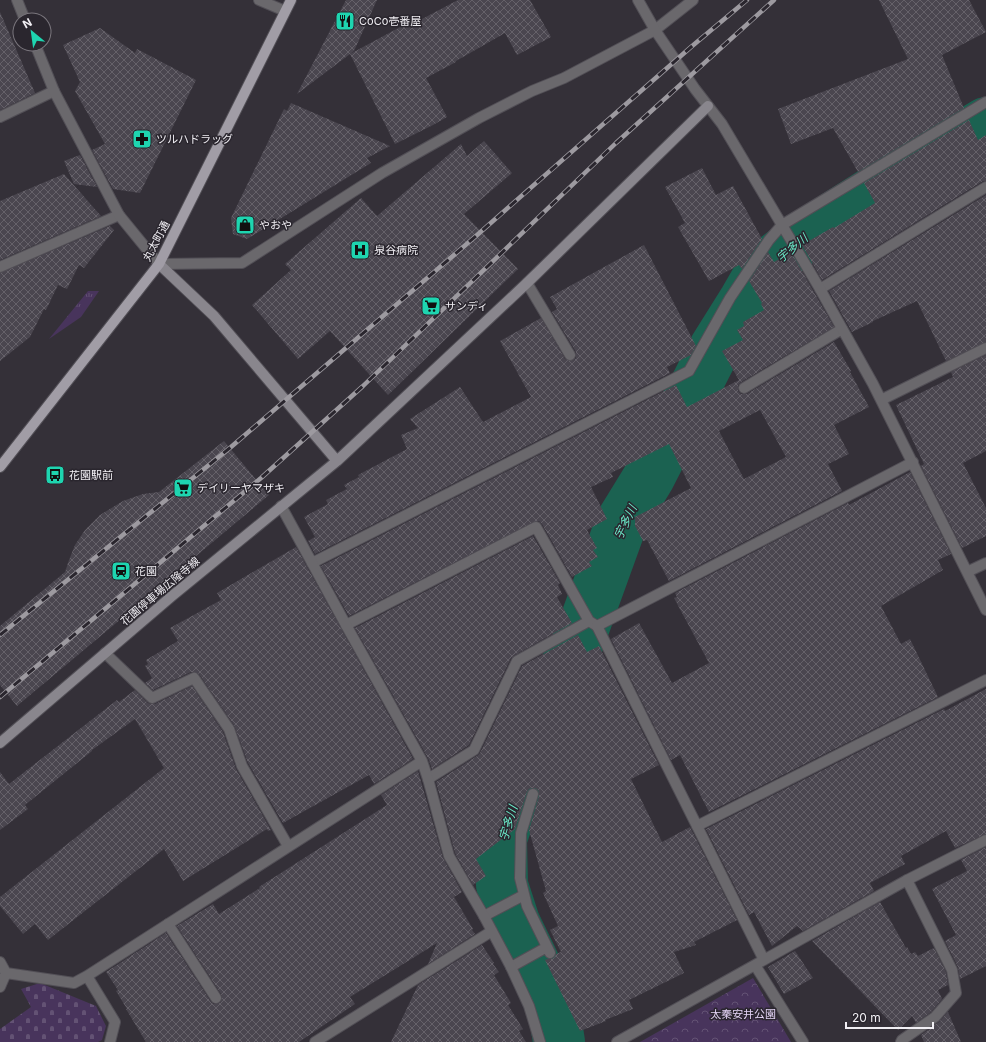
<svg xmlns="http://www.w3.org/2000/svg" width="986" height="1042" viewBox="0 0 986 1042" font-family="Inter,'Noto Sans JP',sans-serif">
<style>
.grass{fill:url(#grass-tufts)}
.cemetery{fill:url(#cemetery-stones)}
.park{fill:url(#park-crowns)}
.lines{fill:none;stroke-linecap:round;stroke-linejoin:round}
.river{stroke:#1b6251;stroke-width:52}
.building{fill:url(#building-cross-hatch);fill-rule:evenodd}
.lane-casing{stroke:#524f56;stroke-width:12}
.street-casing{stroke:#524f56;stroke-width:12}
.secondary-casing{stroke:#524f56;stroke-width:12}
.primary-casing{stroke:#524f56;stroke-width:12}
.lane{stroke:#6a686c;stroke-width:10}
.street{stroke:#6a686c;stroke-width:10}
.secondary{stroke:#89868d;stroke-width:10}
.primary{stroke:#a19da6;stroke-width:10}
.rail-casing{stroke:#9d9aa0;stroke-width:4.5}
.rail{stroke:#2a262e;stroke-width:3;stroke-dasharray:9;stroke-linecap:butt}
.labels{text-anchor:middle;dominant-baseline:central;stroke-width:3;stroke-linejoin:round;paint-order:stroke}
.poi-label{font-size:11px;fill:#f1eff4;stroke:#2a262e;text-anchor:start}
.street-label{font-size:11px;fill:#f1eff4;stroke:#2a262e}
.park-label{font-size:11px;fill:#e4d4f6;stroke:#2a262e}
.water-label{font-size:12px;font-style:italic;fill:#6cebca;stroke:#2a262e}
</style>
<defs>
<pattern id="grass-tufts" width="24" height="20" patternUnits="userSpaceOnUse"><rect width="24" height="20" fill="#48345c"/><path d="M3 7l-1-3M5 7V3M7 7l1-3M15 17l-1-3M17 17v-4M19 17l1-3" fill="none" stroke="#635274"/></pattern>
<pattern id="cemetery-stones" width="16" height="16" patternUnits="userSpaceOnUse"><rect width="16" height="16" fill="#48345c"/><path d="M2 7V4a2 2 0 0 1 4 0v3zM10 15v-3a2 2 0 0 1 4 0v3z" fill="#635274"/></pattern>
<pattern id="park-crowns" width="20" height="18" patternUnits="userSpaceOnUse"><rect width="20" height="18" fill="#48345c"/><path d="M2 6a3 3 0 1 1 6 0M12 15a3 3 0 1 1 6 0" fill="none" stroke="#635274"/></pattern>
<pattern id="building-cross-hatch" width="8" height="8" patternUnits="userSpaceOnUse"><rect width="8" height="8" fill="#4a464f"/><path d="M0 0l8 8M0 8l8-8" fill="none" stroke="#656169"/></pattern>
</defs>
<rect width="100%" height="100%" fill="#343038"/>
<path class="grass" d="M88 291H99L81 317 49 339Z"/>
<path class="cemetery" d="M40 983 96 1006 106 1026 102 1040 98 1042H0V1029L31 1007 21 989Z"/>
<path class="park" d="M753 978 791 1042H640Z"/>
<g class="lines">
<path class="river" d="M559 1042 554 1010 546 988 514 922 502 885 501 839 510 812 552 695 579 640 622 521 649 477 715 348 745 300 760 274 778 257 808 234 910 169 986 123"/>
</g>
<path class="building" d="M346 0H377L354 51 297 94Z
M458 0H530L551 37 517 55 505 33 456 61V62L426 78 447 117 433 125 395 144 350 54 404 25 405 28Z
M879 0H969L986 32 942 55 964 108 858 172 833 128 791 144 778 109 908 59Z
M0 12 35 93 0 110Z
M100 28 135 53 137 49 196 80 140 193 113 189 92 150 105 144 75 91 80 82 63 45Z
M291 103 390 146 367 158 371 163 247 239 233 234 231 218 284 109 287 111Z
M969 120 978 140 986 135V181H983L822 280 802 245 833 227 834 228 875 203 864 183Z
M484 141 512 173 464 214 518 269 388 395 330 331 298 359 252 305 291 270 285 264 361 198 377 216 461 144 467 156Z
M80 155 97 187 74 184 64 161Z
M702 168 716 195 733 186 762 239 742 269 739 265 709 281 678 227 685 223 665 187Z
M64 174 101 216 0 260V201Z
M986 195V342L946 361 917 301 873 321V322L852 332 829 291Z
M110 226 114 230 84 268 79 265 67 289 58 285 46 310 44 309 30 337 0 361V273Z
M644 245 696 346 691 355 667 367 670 373 315 554 308 541 315 537 304 517 328 504 326 500 347 489 344 485 359 477 358 475 407 449 401 435 418 428 410 419 460 387 483 422 531 397 500 341 541 318 565 359 570 361 574 360 576 358V352L552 312 557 309 550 297Z
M768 252 774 262 791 252 834 327 741 382 738 385V391L741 394H747L834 342 851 371 850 372 869 407 834 425 849 454 828 464 842 491 669 581 647 540 643 541 635 526V517L691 488 669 444 611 473 613 477 591 487 607 519 587 530 597 548 593 550 598 557 589 562 592 566 572 577 542 524 539 521H536L349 616 321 566 676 385 687 407 739 380 722 351 743 340 737 330 744 326 743 322 764 310 761 304 762 303 749 281ZM760 410 786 457 744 479 719 431Z
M986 355V451L963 463 986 508V536L962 548 921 466 924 464 896 405 953 377 951 372Z
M224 441 269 495 17 706 0 685V626L65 572 69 560 75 545 85 530 100 515 123 501 143 494 159 492Z
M910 472 951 554 938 560 943 570 881 606 901 644 910 639 938 697 709 812 680 755 671 760 611 639 639 623 672 683 709 663 674 598 677 597 675 593 848 503 849 505Z
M533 536 560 583 558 585 562 594 557 597 572 623 513 656 511 658 469 745 432 769 428 758 355 628Z
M296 547 413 759 374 784 369 775 283 823 248 763 234 725 199 674 195 672H191L153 690 145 683 152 678 145 666 148 664 146 660 178 641 170 628 221 600 217 593Z
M578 635 587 652 599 646 659 765 631 779 662 842 690 827 737 920 694 942 696 945 674 952 684 973 629 1000 633 1009 605 1020 606 1021 580 1031 545 960 547 959H552L555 957 556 954 561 952 550 930 558 926 543 893 546 891 529 830 539 796V793L538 790 535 788H532L529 789 527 792 515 829 476 859 486 876 473 885 455 853 436 782 477 756 480 753 522 666Z
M192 686 223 732 236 769 271 830 268 831 267 829 183 881 164 849 48 940 35 924 23 934 0 906V897L164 768 135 719 92 750V751L25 805 28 809 0 830V772L9 784 117 700 119 702 135 690 148 703 151 704H155Z
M986 689V834L955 848 946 831 901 856 905 864 870 883 874 891 803 931 797 926 772 946 754 912 749 915 706 829 944 709 945 711Z
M418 771 443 858 462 892 454 897 473 929 472 930 475 934 428 964 437 943 350 997 355 1004 299 1042H146L126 1009H127L116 991 118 990 106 972 166 933 211 1002 213 1004H216L220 1003 222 998 221 994 177 926 213 904 219 914 260 888 259 887 387 805 381 795Z
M986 847V966L960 979 958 967 945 941 956 935 932 889 967 871 961 860Z
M880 902 906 948 907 947 911 954 915 952 918 956 934 948 946 972 948 985 938 990 942 999 931 1012 916 1023 912 1016 898 1030 812 941Z
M482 945 494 963 493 964 499 972 494 975 511 1003 508 1005 523 1029 519 1031 526 1042H391L418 985Z
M795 951 813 978 784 994 768 967Z
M948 1012 961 1042H924L921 1035 939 1022Z"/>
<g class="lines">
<defs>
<path id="lane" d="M259 0 285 11
M655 30 693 0
M0 117 54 91
M0 267 119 215
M527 283 570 355
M820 289 986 187
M744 388 842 329
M312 563 689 371 730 298 769 240 782 225
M346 625 536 527 589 621 597 626
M105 653 152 698 194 678 229 729 242 766 288 846
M428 779 474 750 517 661 589 621
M533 794 521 833 520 878 527 906 550 953
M697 826 986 680
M484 916 524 895
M168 924 216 998
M511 967 547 947
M901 1042 902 1040 935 1017 956 993 952 970 907 880"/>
<path id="street" d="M17 0 25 20
M638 0 655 30 695 89 722 124 820 289 873 384 986 610
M35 44 54 91 119 215 159 264 242 263 382 173 479 118 532 91 564 78 655 30
M782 225 986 102
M881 400 986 348
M281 506 346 625 422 761 428 779 449 856 484 916 511 967 529 1006 540 1042
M967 572 986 563
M764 960 597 626 913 462
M0 962 6 973 0 987
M755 965 803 1042
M6 973 74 983 87 976 422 761
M87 976 115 1022 110 1042
M315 1042 492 931
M617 1042 907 880 986 840"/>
<path id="secondary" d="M159 264 214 316 337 461
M0 743 172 596 337 461 527 283 708 106"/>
<path id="primary" d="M0 467 159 264 291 0"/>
</defs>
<use href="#lane" class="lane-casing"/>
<use href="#street" class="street-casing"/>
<use href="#secondary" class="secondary-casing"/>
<use href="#primary" class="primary-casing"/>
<use href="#lane" class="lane"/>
<use href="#street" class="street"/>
<use href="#secondary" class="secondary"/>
<use href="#primary" class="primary"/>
<defs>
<path id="rail" d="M0 635 231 447 476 236 691 47 747 0
M0 697 261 478 363 386 616 143 774 0"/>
</defs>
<use href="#rail" class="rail-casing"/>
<use href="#rail" class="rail"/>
</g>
<defs>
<symbol id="restaurant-square" viewBox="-11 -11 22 22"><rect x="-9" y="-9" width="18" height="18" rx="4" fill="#1ed5b0" stroke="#2a262e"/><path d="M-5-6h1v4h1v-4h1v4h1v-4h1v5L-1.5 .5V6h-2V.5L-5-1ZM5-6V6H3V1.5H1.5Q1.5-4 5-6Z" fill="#111"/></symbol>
<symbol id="pharmacy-square" viewBox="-11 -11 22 22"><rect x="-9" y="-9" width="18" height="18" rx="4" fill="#1ed5b0" stroke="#2a262e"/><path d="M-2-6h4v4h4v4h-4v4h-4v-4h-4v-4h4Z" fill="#111"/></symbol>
<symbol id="shop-square" viewBox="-11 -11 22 22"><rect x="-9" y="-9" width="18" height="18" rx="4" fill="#1ed5b0" stroke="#2a262e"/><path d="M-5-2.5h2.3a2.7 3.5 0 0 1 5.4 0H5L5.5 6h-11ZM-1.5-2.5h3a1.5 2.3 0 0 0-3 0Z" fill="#111"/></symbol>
<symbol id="hospital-square" viewBox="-11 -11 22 22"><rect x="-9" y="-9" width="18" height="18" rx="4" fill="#1ed5b0" stroke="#2a262e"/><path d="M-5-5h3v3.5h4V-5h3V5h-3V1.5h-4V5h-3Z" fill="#111"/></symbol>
<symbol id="supermarket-square" viewBox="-11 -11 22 22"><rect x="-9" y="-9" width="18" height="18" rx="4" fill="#1ed5b0" stroke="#2a262e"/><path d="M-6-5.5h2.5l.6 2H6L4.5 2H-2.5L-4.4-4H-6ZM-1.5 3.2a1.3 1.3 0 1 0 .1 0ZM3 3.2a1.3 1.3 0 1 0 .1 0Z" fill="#111"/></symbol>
<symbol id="bus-square" viewBox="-11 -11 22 22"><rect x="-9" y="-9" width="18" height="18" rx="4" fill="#1ed5b0" stroke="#2a262e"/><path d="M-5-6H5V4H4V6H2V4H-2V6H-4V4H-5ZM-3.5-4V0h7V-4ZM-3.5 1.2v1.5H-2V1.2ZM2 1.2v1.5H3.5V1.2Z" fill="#111"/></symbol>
<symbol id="station-square" viewBox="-11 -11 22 22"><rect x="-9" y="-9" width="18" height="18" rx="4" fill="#1ed5b0" stroke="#2a262e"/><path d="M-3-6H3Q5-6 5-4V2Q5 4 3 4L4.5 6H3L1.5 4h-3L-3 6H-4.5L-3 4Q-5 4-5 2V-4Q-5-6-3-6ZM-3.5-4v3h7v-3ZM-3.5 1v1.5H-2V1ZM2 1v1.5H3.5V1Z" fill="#111"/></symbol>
</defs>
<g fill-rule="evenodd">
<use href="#restaurant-square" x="334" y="10" width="22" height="22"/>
<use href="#pharmacy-square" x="131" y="128" width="22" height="22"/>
<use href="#shop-square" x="234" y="214" width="22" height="22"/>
<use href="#hospital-square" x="349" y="239" width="22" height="22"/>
<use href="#supermarket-square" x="420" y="295" width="22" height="22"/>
<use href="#bus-square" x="44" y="464" width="22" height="22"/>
<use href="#supermarket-square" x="172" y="477" width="22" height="22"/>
<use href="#station-square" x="110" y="560" width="22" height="22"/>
</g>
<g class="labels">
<g class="poi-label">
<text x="359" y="21">CoCo壱番屋</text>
<text x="156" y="139">ツルハドラッグ</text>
<text x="259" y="225">やおや</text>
<text x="374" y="250">泉谷病院</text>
<text x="445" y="306">サンディ</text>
<text x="69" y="475">花園駅前</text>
<text x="197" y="488">デイリーヤマザキ</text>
<text x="135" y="571">花園</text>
</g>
<g class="street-label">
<text transform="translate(156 241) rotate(-62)">丸太町通</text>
<text transform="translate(160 591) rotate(-40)">花園停車場広隆寺線</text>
</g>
<g class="park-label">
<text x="743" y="1014">太秦安井公園</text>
</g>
<g class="water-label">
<text transform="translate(792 248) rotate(-40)">宇多川</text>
<text transform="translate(625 522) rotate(-64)">宇多川</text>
<text transform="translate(508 823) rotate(-73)">宇多川</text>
</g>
</g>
<g transform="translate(32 32) rotate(331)"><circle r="19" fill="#2a262e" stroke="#7a767d"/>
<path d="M0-3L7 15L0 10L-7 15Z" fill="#1ed5b0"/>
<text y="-6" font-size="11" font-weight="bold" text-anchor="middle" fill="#f1eff4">N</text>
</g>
<path d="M846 1022v6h87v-6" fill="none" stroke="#f1eff4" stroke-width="2"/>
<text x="852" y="1022" font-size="12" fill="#f1eff4" stroke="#2a262e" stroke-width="3" paint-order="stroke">20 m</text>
</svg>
